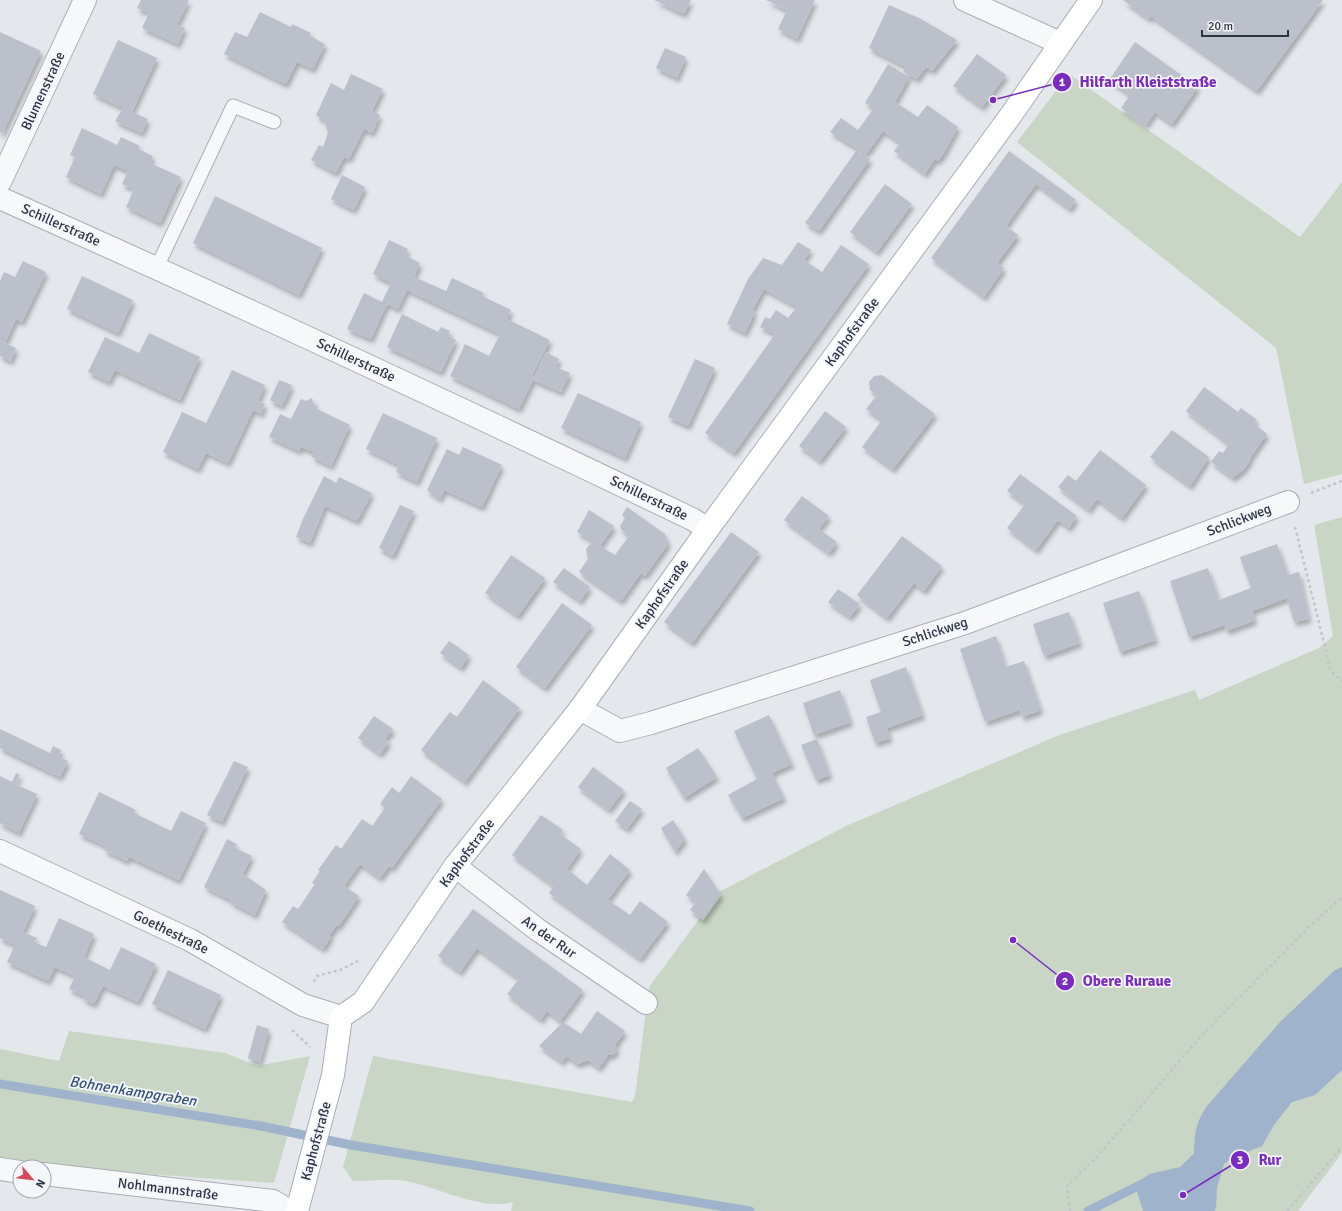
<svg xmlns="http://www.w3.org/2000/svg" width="1342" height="1211" viewBox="0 0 1342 1211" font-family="Signika,sans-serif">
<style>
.green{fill:#c9d6c5}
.water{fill:#9fb4cc}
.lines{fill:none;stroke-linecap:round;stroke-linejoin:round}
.stream{stroke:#9fb4cc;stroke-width:9}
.building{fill:#bbc0ca;filter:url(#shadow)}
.service-casing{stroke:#a9aeb7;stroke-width:15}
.minor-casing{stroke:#a9aeb7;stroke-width:24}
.secondary-casing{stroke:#a9aeb7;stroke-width:24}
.path{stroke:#c2c5cb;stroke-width:2.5;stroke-dasharray:3 3;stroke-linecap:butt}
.service{stroke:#f7f8fa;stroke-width:13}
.minor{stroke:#f7f8fa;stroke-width:22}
.secondary{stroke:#fff;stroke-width:22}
.labels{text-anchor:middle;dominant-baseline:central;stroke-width:3.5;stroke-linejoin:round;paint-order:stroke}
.street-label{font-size:14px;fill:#2b3445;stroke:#f4f6f9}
.water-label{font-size:15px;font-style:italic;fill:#34527a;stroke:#f4f6f9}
.leader{fill:none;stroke:#7b2cbf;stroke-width:1.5}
.callout-dot{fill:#7b2cbf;stroke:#f4f6f9;stroke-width:1.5}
.mark-label{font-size:12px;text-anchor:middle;font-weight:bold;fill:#fff}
.callout-label{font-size:15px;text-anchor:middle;font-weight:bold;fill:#7b2cbf;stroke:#f4f6f9;stroke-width:3.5;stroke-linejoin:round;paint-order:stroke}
</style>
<defs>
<filter id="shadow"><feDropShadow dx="2.5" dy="4.5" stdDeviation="2" flood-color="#0004"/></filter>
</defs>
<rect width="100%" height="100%" fill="#e4e7ec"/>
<path class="green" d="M1069 74 1300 237 1342 182V474L1304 484 1276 348 1017 142Z
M1342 517V1153L1298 1211H511L513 1202C480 1211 438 1187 406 1181 389 1178 370 1181 353 1181L343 1167 373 1056 632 1102 635 1096 649 987 719 892 846 826 1057 736 1195 690 1199 700 1319 648 1333 636 1314 525Z
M69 1031 225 1053 257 1066 310 1056 274 1183 20 1165 0 1162V1049L59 1061Z"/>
<path class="water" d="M1342 967V1070L1315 1095 1292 1102 1274 1125 1262 1146 1250 1151 1239 1153 1224 1164 1217 1188 1216 1208 1214 1211H1143L1135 1185 1149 1174 1180 1167 1194 1153C1195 1132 1195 1124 1207 1106L1281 1021 1335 970Z"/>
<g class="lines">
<path class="stream" d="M0 1084 261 1126 351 1145 750 1211
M1088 1211 1146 1182"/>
</g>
<path class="building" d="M141 0H189L177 25 185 28 178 44 142 28 149 13 137 8Z
M654 0H691L684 14Z
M766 0H815L797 39 778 29 787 10Z
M1123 0H1323L1257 91 1151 16 1149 19Z
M889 5 921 19 957 40 932 71 926 67 917 79 903 72 906 67 869 48Z
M260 12 291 27 292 24 311 33 310 36 325 44 313 69 297 62 286 84 224 54 235 32 247 37Z
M0 32 41 51 2 134 0 132Z
M118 40 157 58 132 112 148 119 142 133 115 121 123 108 93 94Z
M1135 42 1198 87 1172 124 1155 112 1146 125 1121 108 1130 95 1109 80Z
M665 48 686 57 677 78 656 68Z
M977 54 1006 75 982 107 953 86Z
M888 64 909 77 895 102 918 117 927 105 958 127 944 153 938 161 935 159 925 174 894 151 900 143 883 131 866 154 830 132 841 118 858 130 874 108 865 103Z
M351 74 383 89 372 111 380 115 372 133 364 129 349 159 344 157 336 173 311 160 319 145 323 147 328 133 325 121 316 115 331 83 344 90Z
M82 128 117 145 121 137 140 146 138 149 153 156 150 163 181 177 160 223 126 207 134 189 122 184 128 171 114 165 101 194 66 177 75 157 70 155Z
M856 151 870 159 819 231 805 223Z
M1009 151 1076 200 1070 209 1036 184 1006 226 1018 235 997 263 1004 268 984 297 931 258Z
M342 175 365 187 354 210 331 199Z
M885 184 912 204 877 252 850 232Z
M215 196 322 248 299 295 193 243Z
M389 240 408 249 405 255 420 263 414 277 446 291 452 278 484 293 482 296 511 310 507 319 550 340 532 376 534 377 546 352 559 359 556 367 570 373 561 392 533 380 519 409 450 376 465 344 489 356 500 334 407 290 398 309 387 304 371 339 347 329 364 293 382 302 391 283 373 274Z
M798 242 811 250 804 260 822 272 841 245 869 264 734 453 705 433 775 334 760 327 765 317 770 319 776 310 788 318 797 307 764 289 752 311 755 312 745 333 727 324 748 279 763 258 782 265Z
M23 261 46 272 22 322 16 319 5 343 16 348 11 361 0 356V281L4 272 15 277Z
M82 276 133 300 118 333 67 309Z
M402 314 438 332 441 327 450 331 448 336 456 340 441 372 387 347Z
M149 333 200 357 180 400 115 370 109 382 88 372 105 337 139 353Z
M695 359 715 368 688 426 668 417Z
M232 370 265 385 258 401 265 404 261 414 253 410 228 463 206 453 198 469 163 452 182 412 206 423Z
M882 375 935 414 893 469 862 447 882 420 866 409 877 395 870 390 869 382 874 376Z
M279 380 292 385 282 406 270 400Z
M1204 387 1238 412 1241 408 1257 420 1254 424 1267 434 1250 458 1251 459 1244 469 1233 478 1211 462 1219 451 1223 453 1229 444 1186 411Z
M578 393 641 422 625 458 561 428Z
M312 398 314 405 318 406 317 409 350 425 331 466 312 457 314 452 301 447 299 451 269 437 280 414 291 419 301 399 306 401Z
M825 411 846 427 820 461 799 446Z
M383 413 437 438 417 482 396 472 399 465 366 449Z
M1172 430 1209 457 1190 486 1150 457Z
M463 447 502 465 482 507 444 490 440 499 427 490 447 449 459 455Z
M1100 450 1146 485 1122 518 1097 499 1089 510 1058 487 1068 475 1076 481Z
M1020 474 1077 516 1069 528 1058 520 1036 550 1007 528 1025 504 1007 491Z
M324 476 336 483 339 477 372 493 357 521 325 506 310 543 296 537 303 519Z
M802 496 829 516 819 529 837 542 829 553 784 520Z
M400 505 414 511 393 556 379 548Z
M627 507 665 534 668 544 645 576 641 573 621 601 579 572 588 559 586 549 593 541 577 532 589 510 614 526 600 546 615 555 629 536 621 529 620 526 625 518 622 515Z
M731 532 759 552 692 643 664 622Z
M902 536 942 566 924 591 914 583 887 618 857 595Z
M1277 544 1288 575 1299 572 1309 619 1294 622 1287 598 1252 611 1255 620 1245 624 1226 631 1225 625 1189 637 1170 581 1208 568 1219 600 1251 588 1240 557Z
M511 555 545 578 518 616 485 593Z
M564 568 590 587 580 601 553 582Z
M838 589 860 604 850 617 828 602Z
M1139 591 1156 640 1120 652 1103 603Z
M562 603 592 625 545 688 516 667Z
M1069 612 1080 643 1044 656 1033 624Z
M996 636 1006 667 1024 661 1041 710 1022 717 1020 710 985 722 960 649Z
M449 641 469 655 461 668 440 653Z
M906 667 923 715 887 728 890 738 875 743 866 717 881 712 870 680Z
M483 680 520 708 465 782 421 750 450 712 457 717Z
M840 690 851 722 814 735 803 703Z
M769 715 792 764 772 773 784 798 742 818 728 795 757 779 734 731Z
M374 716 393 729 385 739 389 742 380 754 358 738Z
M0 729 50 753 53 746 61 750 59 757 68 761 60 777 0 748Z
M817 739 830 775 816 780 801 745Z
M698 748 717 777 684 798 666 768Z
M234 761 248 767 222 822 207 815Z
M593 767 624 790 609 810 578 787Z
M16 773 20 775 15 784 37 794 19 833 0 823V776L12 782Z
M411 776 442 799 392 868 389 866 380 878 360 864 344 886 359 896 339 926 337 925 329 936 331 937 323 949 282 922 293 906 298 909 315 884 312 883 320 871 318 870 336 845 341 849 362 819 372 826 385 808 380 804 392 787 399 793Z
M99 792 136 810 134 813 171 831 181 811 206 823 179 880 129 857 127 861 104 850 106 846 79 834Z
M630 801 642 809 627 829 615 821Z
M541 815 563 830 560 834 581 849 567 869 587 885 610 854 630 870 608 900 630 915 640 901 668 922 640 959 549 893 554 886 512 855Z
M673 820 685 839 675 852 661 828Z
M227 839 237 844 235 848 252 856 243 874 266 890 255 915 230 902 231 900 204 887Z
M704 869 721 895 703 920 690 910 696 902 686 895Z
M0 890 35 906 23 932 37 938 34 942 46 947 59 918 94 934 84 957 110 970 121 947 156 964 138 1002 103 986 94 1004 83 999 84 996 69 989 75 976 55 967 48 981 7 962 15 945 0 938Z
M473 909 583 990 560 1021 547 1011 541 1020 507 994 519 979 477 948 460 972 438 956Z
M168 970 221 995 205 1029 152 1004Z
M597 1011 625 1031 615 1045 617 1050 613 1055H608L599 1068 588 1060 578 1064 566 1056 562 1062 539 1046 563 1022 581 1034Z
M257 1025 269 1029 260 1062 248 1058Z"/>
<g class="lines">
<defs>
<path id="service" d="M157 267 233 106 274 122"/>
<path id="minor" d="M965 0 1060 43
M0 182 85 0
M0 198C232 301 463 409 692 519L708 529
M580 709 620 731 651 723 965 623 1288 502
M0 851 190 940 303 1005 341 1017
M455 866 538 930 646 1003
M0 1169 20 1172
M44 1174 273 1201 290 1211"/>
<path id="secondary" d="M297 1211 333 1075 341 1017 363 1002 455 866 580 709 708 529 1011 115 1091 0"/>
</defs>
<use href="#service" class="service-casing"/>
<use href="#minor" class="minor-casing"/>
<use href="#secondary" class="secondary-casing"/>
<path class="path" d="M1311 493 1342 481
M1295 527 1331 671 1342 681
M314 982 317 976 340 970 358 961
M292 1030 310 1047
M1070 1211 1067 1186 1098 1156 1200 1037 1310 926 1342 897
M1287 1211 1342 1147"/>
<use href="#service" class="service"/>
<use href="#minor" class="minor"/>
<use href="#secondary" class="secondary"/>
</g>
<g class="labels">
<g class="street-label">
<text transform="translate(43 91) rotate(-65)">Blumenstraße</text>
<text transform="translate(61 225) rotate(24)">Schillerstraße</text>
<text transform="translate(852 332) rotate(-54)">Kaphofstraße</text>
<text transform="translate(356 360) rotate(25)">Schillerstraße</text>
<text transform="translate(649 498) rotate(26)">Schillerstraße</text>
<text transform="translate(1239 520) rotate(-21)">Schlickweg</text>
<text transform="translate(662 594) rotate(-55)">Kaphofstraße</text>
<text transform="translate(935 632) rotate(-18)">Schlickweg</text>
<text transform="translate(467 853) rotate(-53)">Kaphofstraße</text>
<text transform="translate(171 932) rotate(26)">Goethestraße</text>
<text transform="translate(549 937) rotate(35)">An der Rur</text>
<text transform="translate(316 1141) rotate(-75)">Kaphofstraße</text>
<text transform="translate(168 1189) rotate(7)">Nohlmannstraße</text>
</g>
<g class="water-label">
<text transform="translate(133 1091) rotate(9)">Bohnenkampgraben</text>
</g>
</g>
<path class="leader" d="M993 100L1062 82M1013 940L1065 981M1183 1195L1240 1160"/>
<g class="callout-dot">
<circle cx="993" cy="100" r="4"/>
<circle cx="1013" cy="940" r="4"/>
<circle cx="1183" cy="1195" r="4"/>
<circle cx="1062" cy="82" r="10"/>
<circle cx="1065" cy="981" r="10"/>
<circle cx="1240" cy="1160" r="10"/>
</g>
<g class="mark-label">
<text x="1062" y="86">1</text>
<text x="1065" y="985">2</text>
<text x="1240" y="1164">3</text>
</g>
<g class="callout-label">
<text x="1148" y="87">Hilfarth Kleiststraße</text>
<text x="1127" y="986">Obere Ruraue</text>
<text x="1270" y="1165">Rur</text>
</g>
<g transform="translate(32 1179) rotate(118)"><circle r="19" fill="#f4f6f9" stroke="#a4a8b1"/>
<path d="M0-3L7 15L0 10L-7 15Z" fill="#d1495b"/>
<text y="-6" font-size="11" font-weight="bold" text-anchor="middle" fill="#2b3445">N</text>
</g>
<path d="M1202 30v6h86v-6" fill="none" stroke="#2b3445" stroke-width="2"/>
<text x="1208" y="30" font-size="12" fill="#2b3445" stroke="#f4f6f9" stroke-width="3" paint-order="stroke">20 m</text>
</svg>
